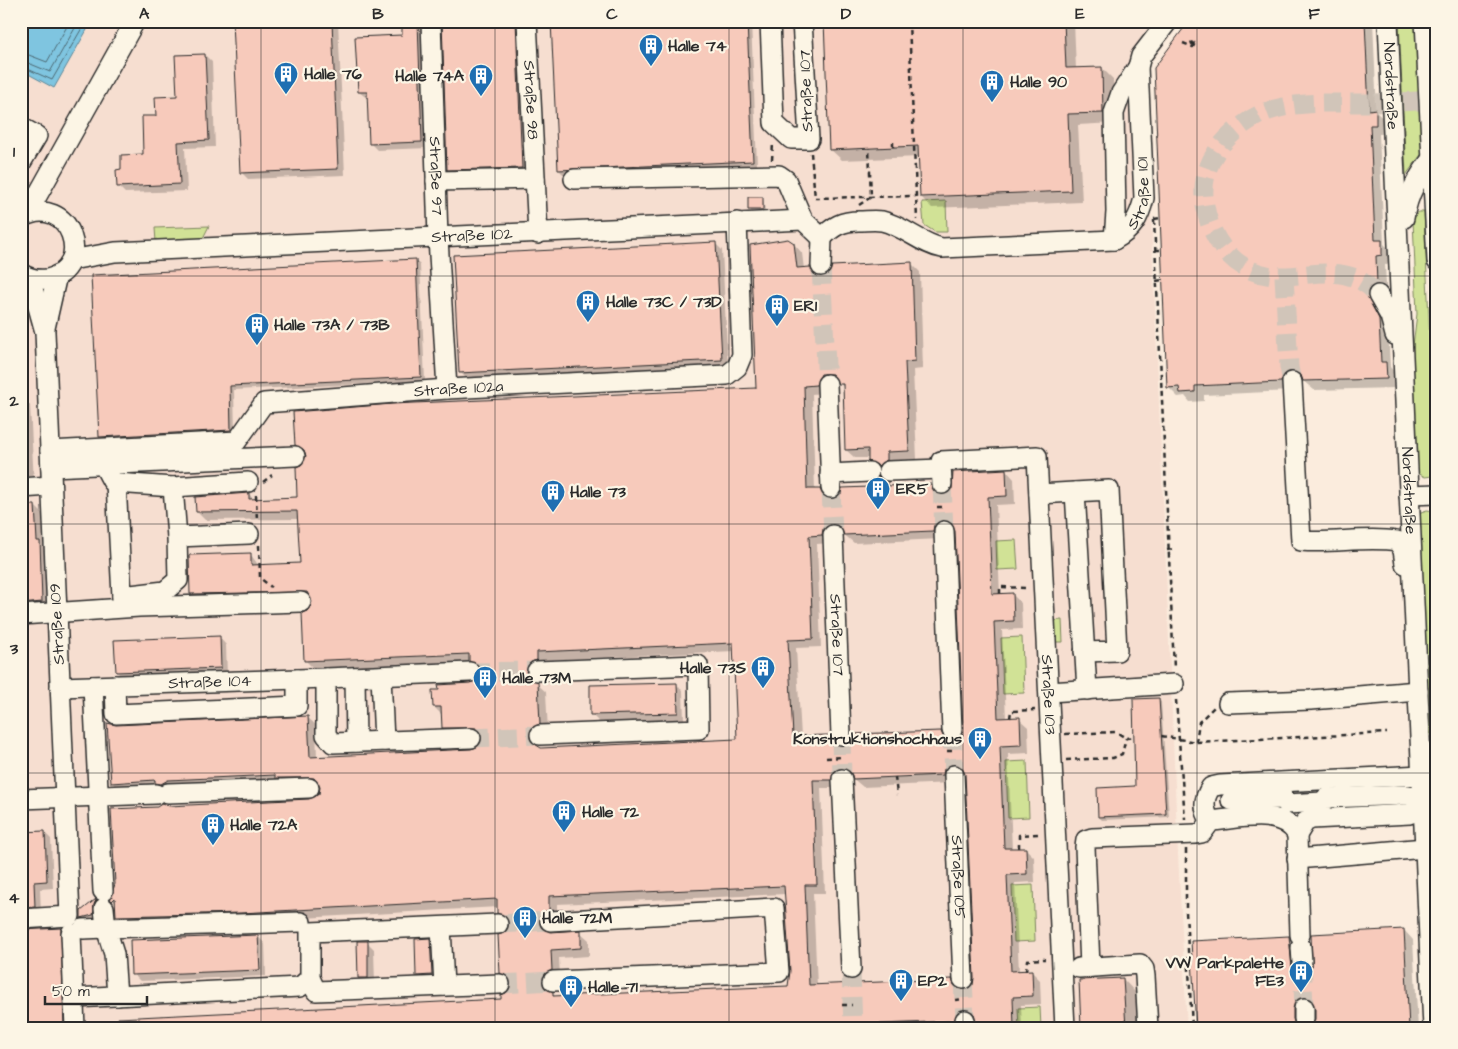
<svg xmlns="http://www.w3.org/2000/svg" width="1458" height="1049" viewBox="0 0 1458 1049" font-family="'Architects Daughter',sans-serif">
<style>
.built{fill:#f6ded0}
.green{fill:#d1e296;stroke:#7e8660}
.water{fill:#7fc5e0;stroke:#5d8798}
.shadow{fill:#0003;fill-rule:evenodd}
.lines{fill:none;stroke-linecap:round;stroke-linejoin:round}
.shore{stroke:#4d6973;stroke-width:1}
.building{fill:#f7cabb;stroke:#2b2b2b;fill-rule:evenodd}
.minor-tunnel{stroke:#d1c5b9;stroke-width:19;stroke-dasharray:19 9;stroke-linecap:butt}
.minor-casing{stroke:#2b2b2b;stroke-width:22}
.path{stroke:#2b2b2b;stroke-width:2.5;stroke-dasharray:5 4;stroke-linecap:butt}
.minor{stroke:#fcf5e5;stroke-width:19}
.grid{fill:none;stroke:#2b2b2b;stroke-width:1;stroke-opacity:0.55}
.labels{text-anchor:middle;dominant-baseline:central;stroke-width:4.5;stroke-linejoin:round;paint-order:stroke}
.poi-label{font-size:16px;font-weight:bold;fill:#2b2b2b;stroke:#fcf5e5;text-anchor:start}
.street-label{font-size:16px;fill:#2b2b2b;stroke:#fcf5e5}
.neatline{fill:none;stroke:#2b2b2b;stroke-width:2}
.grid-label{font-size:16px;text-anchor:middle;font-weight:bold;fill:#2b2b2b}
</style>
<rect width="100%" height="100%" fill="#fbecdd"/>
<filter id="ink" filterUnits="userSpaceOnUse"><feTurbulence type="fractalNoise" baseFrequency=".02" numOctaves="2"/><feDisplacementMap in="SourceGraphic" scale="10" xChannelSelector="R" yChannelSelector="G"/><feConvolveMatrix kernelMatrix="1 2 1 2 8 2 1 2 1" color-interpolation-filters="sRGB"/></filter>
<g filter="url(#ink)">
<path class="built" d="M21 21H1182L1145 69 1177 834 1187 1028H21Z"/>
<path class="green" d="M1399 21H1412L1418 28 1423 152 1406 175Z
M946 201 947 232H935L924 225 922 202Z
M1418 212H1424L1436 470 1432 476 1425 477 1418 473 1416 466 1411 361 1417 314 1413 220Z
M209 226 202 240 156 242 155 228Z
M1427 510 1435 511 1437 514V931L1417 520 1421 512Z
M1016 540 1018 569 997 570 996 541Z
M1062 620 1063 642H1050L1049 621Z
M1022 637 1024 693 1003 694 1001 638Z
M1027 761 1029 817 1008 818 1006 762Z
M1033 885 1035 941 1014 942 1012 886Z
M1040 1007 1041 1028H1019L1018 1008Z"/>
<path class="water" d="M21 21H92L54 88 21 70Z"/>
<path class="shadow" d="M235 21H338L345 175 248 179 241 172Z
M403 21H424L429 148 377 150 370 143 368 99 359 92 404 36Z
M444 21H524L528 175 455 176 448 169Z
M552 21H751L757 165 563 174 559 170Z
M825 21H1074L1076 69 1102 68 1113 79 1114 123 1078 125 1082 202 932 208 921 197 920 157 842 160 830 149Z
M1191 21H1373L1377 113 1385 120V134H1379L1384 244 1391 251V264L1385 265 1390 367 1395 373 1396 388 1314 390 1302 380 1295 382 1290 391 1204 395V401L1190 402 1185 396 1178 397 1168 387Z
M205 55 212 62 215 147 185 148 187 191 125 193 118 186 123 171 145 155 157 117 178 97Z
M763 198 765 211H751L750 209Z
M715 243 722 250 728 366 467 379 460 372Z
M794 244 802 253 804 269 810 268 819 278 911 263 920 272 923 369 913 370 917 459 895 460V468L887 473 878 469 869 458H855L846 450 844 388 839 382H830L824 393 812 394 815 490H819L832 500 888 483 891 487 930 486 943 496 1006 470 1014 479 1015 504 996 505 1000 595 1012 594 1021 603 1022 629 1002 630 1006 719H1019L1028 727 1029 753 1008 754 1012 849H1026L1034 857 1035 882 1015 883 1019 972H1032L1040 980 1041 1004 1021 1005 1022 1028H978L973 1017 963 1028H120L502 1000 511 990 512 981 501 972 505 934 510 922 499 912 498 907 250 921 126 924 117 916V904L112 899 169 807 310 800 320 794 321 786 120 791 112 782 116 726 307 717 316 725 317 758 472 750 482 743V736H451L443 727 442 715 434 707 481 678V670L472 662 314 669 305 660 308 612 313 600 199 602 191 594 251 555 259 566 301 565 299 519 205 520 197 512 249 494 254 500 298 498 302 466 307 454 296 444 758 390ZM947 529H956L964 730 963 736 952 743 940 732 841 748 829 736 801 737 796 648 821 647 817 544 830 543 841 532 854 543 941 539ZM734 651 738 740 540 749 538 747V738L548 732 546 692 535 682V675L545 668V660ZM957 773H966L976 979 974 985 963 992 951 981 817 986 813 893H825L821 788H839L850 776 863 787 951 783ZM786 894 791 971 789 988 556 997 550 992 555 980 560 978 559 958 589 956V940L580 932 548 933V925L557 918V904Z
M415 260 420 265 425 381 234 390 235 434 104 441 100 437Z
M21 398 30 405 34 483 21 486Z
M35 506 42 513 43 546 46 549 49 609 21 611V507Z
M219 637 226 645 227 675 124 679 117 672Z
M676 684 683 691 684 720 599 722 592 715Z
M1158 699 1161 702 1169 817 1102 820 1099 817 1136 788Z
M44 832 51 839 53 888 40 889 41 914 21 918V833Z
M96 901 102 907 99 916 89 925 82 918V912Z
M61 929 68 936 70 1028H21Z
M1404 930 1413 940 1418 1028H1312L1317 1019 1315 1006 1307 1008 1303 1028H1197L1288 937 1298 946 1301 974Z
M258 936 265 944 266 976 140 981 133 974Z
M430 939 437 946 439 982H424L417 975Z
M367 942 374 949 375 984 366 985 359 978Z
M1123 979 1137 994 1139 1028H1082Z"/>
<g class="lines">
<path class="shore" d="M21 52 47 62 70 21
M21 60 50 72 79 21
M21 66 52 80 86 21"/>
</g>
<path class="building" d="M233 21H332L338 169 240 173Z
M402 21H418L422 142 369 144 367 92H358L355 37 402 35Z
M442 21H516L522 168 447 170Z
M551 21H747L753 161 558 170Z
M824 21H1064L1066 68 1102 67 1103 113 1068 114 1071 191 920 197 918 146 829 150Z
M1189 21H1365L1369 110 1376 109V125H1370L1375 240H1382V255L1376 256 1377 284 1369 289 1367 295 1379 319 1381 362H1386L1387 379 1303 381 1301 375 1292 371 1285 373 1281 382 1195 386V392L1180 393 1179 387 1167 388 1154 68Z
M205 54 209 140 178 142 180 184 117 187 116 170 121 169V155L143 154 142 116H156L155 97 177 96 175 55Z
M748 197H763V210H748Z
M788 239 794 243 797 268 810 267 815 275 820 277 827 276 832 266 912 262 915 361 905 362 909 451 887 452V460L878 466 868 461V449L845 450 843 384H838L832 374H821L816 385 804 386 807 489H820L825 498 832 499 841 494 842 488 869 487V483L879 477 888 482V486L931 484 936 494 943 495 952 489 953 472 1006 469 1007 496 988 497 992 594 1013 593 1014 621 994 622 998 718 1020 717 1021 745 1000 746 1004 848H1026L1027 874 1007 875 1011 971 1032 970 1033 996 1013 997 1014 1028H977L974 1014 964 1009 958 1011 954 1021 833 1026V1028H119L118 1018 501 999V995L506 993 511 984 509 978 500 973 498 935 504 933 509 924 507 918 497 913V899L241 913 116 916 115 898 112 901 110 899 115 884 111 809 157 807 163 803 169 806 309 799 319 794 320 787 314 778H275V775L168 780 161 784 155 783V780L111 783 107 723 116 725 308 716 310 757 471 749 477 747 482 738 476 728H442L441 707H433L432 690H439L438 685 470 683 480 678V666L469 661V654L304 661 302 613 307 611 312 602 307 592 190 594 189 555 251 553V565L300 563 297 511 196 512 195 497 249 493V499L297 497 296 467 301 465 306 456 304 450 295 445 293 412 392 404 756 388 750 245ZM943 520 950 521 955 531 963 730 962 736 952 741 943 736 941 731 852 734 847 744 841 746 832 741 830 735 793 736 788 640 813 639 809 536 822 535 823 529 832 524 839 525 844 535 933 531 934 525ZM733 643 737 739 541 748 530 741V729L540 724 538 682 528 677 526 671 531 662 537 660V652ZM953 764 960 765 965 774 974 978 973 985 963 990 954 985 952 979 809 985 805 885H817L813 780H831L836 770 842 768 851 773 853 779 943 775 944 769ZM784 886 790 971 788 986 553 996V992L543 987V975L552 970 551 950 581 948V930L550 932 540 927V916L549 910V896Z
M716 242 722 360 459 373 453 255Z
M416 259 421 377 230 386 231 430 99 437 91 275Z
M21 505H35L37 541H40L42 602 21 604Z
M220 636 221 668 116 672 114 640Z
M677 683 678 713 590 715V685Z
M1159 698 1166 814 1098 817 1097 788 1135 786 1133 699Z
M45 831 47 881 34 882 35 907 21 908V832Z
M96 899 93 915 81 918V911Z
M61 928 64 1028H21V930Z
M1404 929 1409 1028H1311L1315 1019V1008L1310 999 1304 997 1298 999 1293 1008V1019L1297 1028H1196L1191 941 1289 936 1292 968 1302 973 1312 966 1311 934Z
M258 935 260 970 131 975 130 940Z
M430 938 432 975 416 976 415 939Z
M357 941H368V978H358Z
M1123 978 1126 1028H1081L1079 980Z"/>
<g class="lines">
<path class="minor-tunnel" d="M1369 103C1329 104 1281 98 1247 122 1222 139 1202 164 1204 196 1206 235 1233 274 1275 276 1314 277 1348 261 1378 295
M1375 103 1437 100
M821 266 827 384
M1284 276 1289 367 1292 382
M942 484 944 531
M831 488 833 535
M470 672 537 671
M952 730 954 775
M841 735 842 779
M471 738 540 735
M498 924 550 921
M1302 962 1304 1008
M851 969 853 1028
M963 979 965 1020
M500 984 553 981"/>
<defs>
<g id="minor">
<path id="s1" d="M431 21 438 238 447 389"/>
<path id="s2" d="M527 21 538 234"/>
<path d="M770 21 774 123 791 139H809L802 21"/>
<path id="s3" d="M1388 21 1433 1028"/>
<path d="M1425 21 1437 261"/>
<path d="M21 127 37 136 21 163"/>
<path d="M574 179 779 175 786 180 803 220"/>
<path d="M436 181 535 179"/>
<path d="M27 214 135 21"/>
<path d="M21 218C71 190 96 270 47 279 38 280 29 279 21 273"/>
<path d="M1404 218C1408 193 1418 177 1433 157"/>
<path id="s4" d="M822 238C833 226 842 221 859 221 866 221 875 220 882 221 904 226 921 244 942 248L1114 240C1132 230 1139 219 1144 198L1138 67 1141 56 1168 21"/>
<path d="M1114 240 1116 212 1114 113 1121 93 1138 67"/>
<path id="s5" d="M71 260 115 252 803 220 822 238"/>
<path d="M821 266 822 238"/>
<path d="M1378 295 1390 316 1395 335"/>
<path d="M45 328 57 275"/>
<path d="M1292 382 1301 541C1333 544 1365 536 1397 541L1403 550 1405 564"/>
<path d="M827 384 831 488"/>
<path id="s6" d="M50 451 237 441 264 403 447 389 727 375 737 367 742 355 737 222"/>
<path d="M103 464 112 481 116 483 173 487 248 482"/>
<path d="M51 467 295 456"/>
<path d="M888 471 941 469"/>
<path d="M830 474 869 472"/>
<path d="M116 483 122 596"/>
<path id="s7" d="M942 484 941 461 1037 456 1065 1028"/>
<path d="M173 487 177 537 249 534"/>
<path d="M21 488 51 486"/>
<path d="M1075 492 1087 690"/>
<path d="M1039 494 1109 490 1117 651 1084 652"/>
<path d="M1409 495 1437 494"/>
<path d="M944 531 952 730"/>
<path id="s8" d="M833 535 841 735"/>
<path d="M122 604V596L165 591 178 580 177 537"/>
<path d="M21 615 139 607 301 602"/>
<path d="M537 671 698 665 699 729 540 735"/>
<path d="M470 672 326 678V735L333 743 471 738"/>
<path d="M381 676 384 741"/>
<path d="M355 677 356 742"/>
<path d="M115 685 116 714 297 706V679"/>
<path d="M93 686 103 891"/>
<path id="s9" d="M60 687 326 678"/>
<path d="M1049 692 1174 684"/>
<path d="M1228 703 1311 700 1418 691"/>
<path id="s10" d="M954 775 963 979"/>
<path d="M842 779 851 969"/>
<path d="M168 793 309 788"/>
<path d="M21 799 156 794"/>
<path d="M1231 800 1284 799 1287 804 1323 802 1326 798 1408 795 1413 797 1423 808"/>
<path d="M1211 821C1203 810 1203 799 1211 787L1220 785 1422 775"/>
<path d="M1297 835 1305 822 1312 819 1410 814"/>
<path d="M1297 859 1425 848"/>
<path d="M21 919 70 916 45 332 33 289 25 276"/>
<path d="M550 921 774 908 779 972 553 981"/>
<path d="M498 924 310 932V978L316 991 500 984"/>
<path d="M441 927 444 986"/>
<path d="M83 929 106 928 104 908"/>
<path d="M71 933 75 1028"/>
<path d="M1301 947 1302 962"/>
<path d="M1090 967 1085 847 1086 840 1092 838 1196 834 1202 833 1211 821C1238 819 1283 807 1297 835L1300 935"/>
<path d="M1079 968 1140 964 1144 969 1145 976 1148 1028"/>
<path d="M117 996 114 954 106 928 301 922"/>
<path d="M74 998 300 987 310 978"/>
<path d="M1304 1008V1019"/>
<path d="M965 1020 966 1028"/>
</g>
</defs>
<use href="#minor" class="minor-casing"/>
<path class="path" d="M909 21 917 220
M1183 43 1193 47 1195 43
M1194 43 1192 44 1191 41 1195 43
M893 142V147
M811 153 815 198 916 196
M772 160 773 143
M859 205 871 197 869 148
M1154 219 1160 218
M1154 220 1174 669
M1155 250H1161
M1156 281 1162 280
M263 482 272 475
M256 495 257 522
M937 507H943
M259 545 260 578 271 587
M1167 550 1173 549
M1000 594V587L1028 588
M1176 700 1185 819
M1010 718 1011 711 1035 710
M1065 734 1116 732 1126 738 1135 737
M1161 736 1196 742 1387 733
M1196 742 1199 722 1214 707
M947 751H953
M826 758 842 757
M1066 760 1113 758 1122 754 1126 738
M895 777 897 795
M1019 848V835L1039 834
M1186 849V911L1192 1028
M1026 971 1027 960 1045 959
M955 1000 964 999
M842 1005H852"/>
<use href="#minor" class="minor"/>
</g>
</g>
<path class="grid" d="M261 21V1028M495 21V1028M729 21V1028M963 21V1028M1197 21V1028M21 276H1437M21 524H1437M21 773H1437"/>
<defs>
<symbol id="building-pin" viewBox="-11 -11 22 30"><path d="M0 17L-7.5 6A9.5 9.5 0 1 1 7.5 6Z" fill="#1f6fb2" stroke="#fcf5e5"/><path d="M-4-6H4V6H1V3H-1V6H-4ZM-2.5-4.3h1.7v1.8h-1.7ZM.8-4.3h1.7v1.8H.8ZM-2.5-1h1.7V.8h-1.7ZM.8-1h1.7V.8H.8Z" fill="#fff"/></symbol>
</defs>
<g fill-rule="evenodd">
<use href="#building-pin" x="637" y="32" width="28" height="38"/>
<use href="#building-pin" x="272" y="60" width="28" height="38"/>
<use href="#building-pin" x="467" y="62" width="28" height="38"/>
<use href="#building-pin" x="978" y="68" width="28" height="38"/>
<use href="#building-pin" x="574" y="288" width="28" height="38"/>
<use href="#building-pin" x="763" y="292" width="28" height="38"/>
<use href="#building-pin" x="243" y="311" width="28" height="38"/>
<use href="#building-pin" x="864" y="475" width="28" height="38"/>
<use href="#building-pin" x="539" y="478" width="28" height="38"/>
<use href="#building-pin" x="749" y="654" width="28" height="38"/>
<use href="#building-pin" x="471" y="664" width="28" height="38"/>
<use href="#building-pin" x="966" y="725" width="28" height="38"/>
<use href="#building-pin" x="550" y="798" width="28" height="38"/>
<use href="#building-pin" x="199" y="811" width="28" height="38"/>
<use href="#building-pin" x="511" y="904" width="28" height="38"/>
<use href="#building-pin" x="1287" y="958" width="28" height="38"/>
<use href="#building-pin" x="887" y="967" width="28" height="38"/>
<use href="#building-pin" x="557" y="973" width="28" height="38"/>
</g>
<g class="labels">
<g class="poi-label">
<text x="668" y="46">Halle 74</text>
<text x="304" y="74">Halle 76</text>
<text x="464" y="76" text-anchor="end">Halle 74A</text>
<text x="1010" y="82">Halle 90</text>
<text x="606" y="302">Halle 73C / 73D</text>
<text x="794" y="306">ER1</text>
<text x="274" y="325">Halle 73A / 73B</text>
<text x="896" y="489">ER5</text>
<text x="570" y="492">Halle 73</text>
<text x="746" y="668" text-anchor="end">Halle 73S</text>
<text x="502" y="678">Halle 73M</text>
<text x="962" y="739" text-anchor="end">Konstruktionshochhaus</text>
<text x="582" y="812">Halle 72</text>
<text x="230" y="825">Halle 72A</text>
<text x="542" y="918">Halle 72M</text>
<text x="1284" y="963" text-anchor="end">VW Parkpalette<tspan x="1284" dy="18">FE3</tspan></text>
<text x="918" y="981">EP2</text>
<text x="588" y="987">Halle 71</text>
</g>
<g class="street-label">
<text stroke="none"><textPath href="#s3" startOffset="65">Nordstraße</textPath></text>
<text transform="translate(806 91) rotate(-92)">Straße 107</text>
<text stroke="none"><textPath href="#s2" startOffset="79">Straße 98</textPath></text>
<text stroke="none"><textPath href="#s1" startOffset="155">Straße 97</textPath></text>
<text stroke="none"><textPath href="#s4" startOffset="361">Straße 101</textPath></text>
<text stroke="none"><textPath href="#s5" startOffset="402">Straße 102</textPath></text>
<text stroke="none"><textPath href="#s6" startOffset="429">Straße 102a</textPath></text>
<text stroke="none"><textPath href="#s3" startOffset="470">Nordstraße</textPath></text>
<text transform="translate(57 624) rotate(-93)">Straße 109</text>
<text stroke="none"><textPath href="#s8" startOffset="100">Straße 107</textPath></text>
<text stroke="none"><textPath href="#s9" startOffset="150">Straße 104</textPath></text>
<text stroke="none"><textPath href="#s7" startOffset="358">Straße 103</textPath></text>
<text stroke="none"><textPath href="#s10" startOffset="102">Straße 105</textPath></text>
</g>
</g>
<rect width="1458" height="1049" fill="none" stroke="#fcf5e5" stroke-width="55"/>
<path d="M45 996v8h102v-8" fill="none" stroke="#2b2b2b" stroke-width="2.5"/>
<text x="52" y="996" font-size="15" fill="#2b2b2b" stroke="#fcf5e5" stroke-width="4" paint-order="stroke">50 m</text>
<rect x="28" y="28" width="1402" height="994" class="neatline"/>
<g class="grid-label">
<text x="144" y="19">A</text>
<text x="378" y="19">B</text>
<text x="612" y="19">C</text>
<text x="846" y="19">D</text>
<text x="1080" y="19">E</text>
<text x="1314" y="19">F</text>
<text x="14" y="157">1</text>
<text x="14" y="406">2</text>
<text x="14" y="654">3</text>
<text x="14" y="903">4</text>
</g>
</svg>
